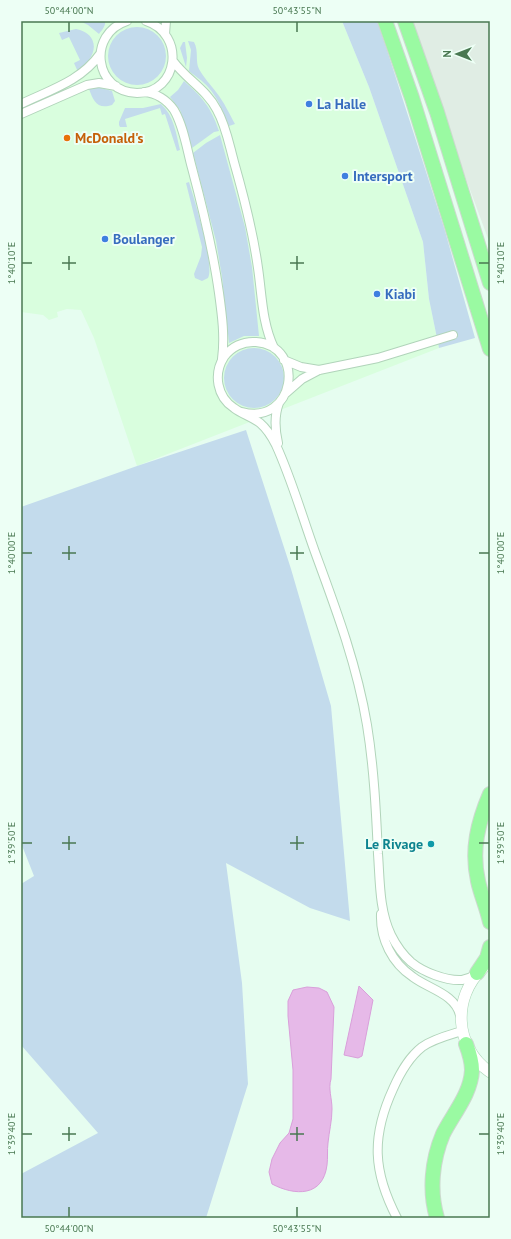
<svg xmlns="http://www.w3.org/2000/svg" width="511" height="1239" viewBox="0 0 511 1239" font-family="'PT Sans',sans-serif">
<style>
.commercial{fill:#d9fede}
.industrial{fill:#e0ede4}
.green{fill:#c3dbec}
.water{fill:#e6b9e8;stroke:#d99fda}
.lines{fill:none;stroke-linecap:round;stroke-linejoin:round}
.street-casing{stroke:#b1d4ba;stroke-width:10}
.secondary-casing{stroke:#abd5b6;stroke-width:12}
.highway-casing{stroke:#ccd9ce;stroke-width:16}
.street{stroke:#fff;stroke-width:8}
.secondary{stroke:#fff;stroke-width:11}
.highway{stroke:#9afaa2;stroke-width:14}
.ticks{fill:none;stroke:#497851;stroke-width:1.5}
.shop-dot{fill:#3f7fe0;stroke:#edfff5;stroke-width:1.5}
.food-dot{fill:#e8710a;stroke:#edfff5;stroke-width:1.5}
.culture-dot{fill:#0f9aa8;stroke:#edfff5;stroke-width:1.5}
.labels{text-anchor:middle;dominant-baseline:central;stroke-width:4;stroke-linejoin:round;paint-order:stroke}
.shop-label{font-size:14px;font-weight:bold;fill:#366cbe;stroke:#edfff5;text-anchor:start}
.food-label{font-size:14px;font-weight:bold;fill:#c56008;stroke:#edfff5;text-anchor:start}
.culture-label{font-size:14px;font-weight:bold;fill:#0d838f;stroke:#edfff5;text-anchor:end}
.neatline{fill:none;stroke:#497851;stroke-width:1.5}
.ticks-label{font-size:10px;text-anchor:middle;fill:#497851}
</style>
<rect width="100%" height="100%" fill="#e6fdf0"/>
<path class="commercial" d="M21 21H342L369 87 423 242 429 299 439 348 137 466 94 338 81 310 67 309 57 312 58 317 49 320 43 315 21 312Z"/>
<path class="industrial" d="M408 21H490V244Z"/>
<path class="green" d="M80 21H105C106 26 102 30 99 34L88 25Z
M342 21H377L387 50 445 231 475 338 439 348 429 299 423 242 369 87Z
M108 56a29 29 0 1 1 58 0a29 29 0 1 1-58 0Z
M76 29C93 32 99 46 89 60 86 65 82 68 78 72L74 63 80 60 69 37 62 40 59 33Z
M188 41 194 42C199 51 195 61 199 69 204 78 210 84 216 92 224 102 229 113 235 124L229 126C224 113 218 98 208 87 203 81 195 76 189 71L191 50Z
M183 42H185L187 58 186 67 180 48Z
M184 81C202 97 211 107 219 131L214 132 192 148 180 110 170 97 178 90Z
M91 88H101L112 91 115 101 112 105C97 110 93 100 89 89Z
M161 104C174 116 176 133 180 150L177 151 165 114 162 115 160 108 125 119 127 127H120L119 125V122L125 108H143Z
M220 135 245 227 252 267 259 336H244L229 343 222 277 216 241 193 153 206 143Z
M189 182C194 198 215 266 208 278L202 281 195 278 194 274 201 256 202 247 186 183Z
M224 378a30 30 0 1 1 60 0a30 30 0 1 1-60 0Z
M246 430 291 569 331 706 350 921 310 908 226 863 242 983 248 1084 206 1218H21V1174L98 1133 21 1045V884L34 876 21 843V507L137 466Z"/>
<path class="water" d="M359 986 373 1000 362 1056 358 1058 344 1055Z
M307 987 319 988 327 992 334 1007 331 1079C328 1089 332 1098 332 1109 332 1121 329 1132 328 1143 327 1150 328 1158 327 1165 323 1197 295 1196 272 1184L269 1172 272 1159 280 1143 289 1133 293 1119V1070L288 1016V1001L293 990Z"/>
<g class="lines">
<defs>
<path id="street" d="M127 21C87 34 94 92 137 93 179 93 186 34 146 21
M165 34 166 21
M173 61C186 79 207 90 217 110 226 126 229 144 234 162 244 197 253 232 258 268 262 295 262 323 274 348
M144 92C156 93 167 100 174 110 184 127 187 150 192 168 203 209 213 250 219 293 222 315 225 337 222 359
M21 104C50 90 81 81 100 54
M21 114 87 85 99 83 116 86
M284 360 301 367 319 370
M286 393 302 379 319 370 378 358 453 335
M242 412C295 426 307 346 256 342 243 341 231 347 224 357 213 374 217 397 234 408 242 414 252 417 260 423 267 429 272 437 276 445 292 480 302 516 315 552 336 609 357 665 367 725 374 768 376 811 378 854 380 880 379 910 391 935 396 945 403 955 411 962 423 972 446 981 462 980 468 979 472 977 476 974
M278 443C275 430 274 416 279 403
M381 914C380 939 392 963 413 977 429 989 455 994 460 1015
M397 1218C373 1172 371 1137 393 1089 400 1073 408 1058 422 1047 433 1039 449 1035 462 1031"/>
<path id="secondary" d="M483 968C452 997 454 1047 490 1072"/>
<path id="highway" d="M385 21 412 98 490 349
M405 21 437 112 490 283
M490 794C478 822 471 850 478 881 481 895 487 908 490 922
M477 973 487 958 490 947
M437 1218C429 1191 432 1160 443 1134 453 1114 471 1094 472 1070 472 1061 469 1052 466 1044"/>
</defs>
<use href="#street" class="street-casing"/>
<use href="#secondary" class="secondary-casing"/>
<use href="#highway" class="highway-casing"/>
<use href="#street" class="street"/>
<use href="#secondary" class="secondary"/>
<use href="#highway" class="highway"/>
</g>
<path class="ticks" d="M69 22V32M297 22V32M69 256V270M297 256V270M22 263H32M62 263H76M290 263H304M479 263H489M69 546V560M297 546V560M22 553H32M62 553H76M290 553H304M479 553H489M69 836V850M297 836V850M22 843H32M62 843H76M290 843H304M479 843H489M69 1127V1141M297 1127V1141M22 1134H32M62 1134H76M290 1134H304M479 1134H489M69 1207V1217M297 1207V1217"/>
<g class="shop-dot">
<circle cx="309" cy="104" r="4"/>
<circle cx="345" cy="176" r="4"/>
<circle cx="105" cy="239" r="4"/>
<circle cx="377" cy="294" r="4"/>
</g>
<circle class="food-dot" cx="67" cy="138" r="4"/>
<circle class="culture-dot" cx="431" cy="844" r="4"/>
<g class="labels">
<g class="shop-label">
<text x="317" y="104">La Halle</text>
<text x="353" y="176">Intersport</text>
<text x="113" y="239">Boulanger</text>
<text x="385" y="294">Kiabi</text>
</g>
<g class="food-label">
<text x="75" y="138">McDonald's</text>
</g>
<g class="culture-label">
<text x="423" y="844">Le Rivage</text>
</g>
</g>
<rect width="511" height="1239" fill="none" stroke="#edfff5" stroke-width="44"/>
<g transform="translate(457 54) rotate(270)" stroke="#edfff5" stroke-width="3" paint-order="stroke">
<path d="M0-3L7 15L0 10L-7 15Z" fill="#497851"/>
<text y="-6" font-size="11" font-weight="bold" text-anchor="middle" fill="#497851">N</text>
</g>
<rect x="22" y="22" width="467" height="1195" class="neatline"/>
<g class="ticks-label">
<text x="69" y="14">50°44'00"N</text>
<text x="297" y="14">50°43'55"N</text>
<text transform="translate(500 263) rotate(-90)" y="4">1°40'10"E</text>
<text transform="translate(11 263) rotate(-90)" y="4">1°40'10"E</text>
<text transform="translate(11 553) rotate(-90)" y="4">1°40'00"E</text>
<text transform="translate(500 553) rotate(-90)" y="4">1°40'00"E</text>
<text transform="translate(500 843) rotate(-90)" y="4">1°39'50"E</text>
<text transform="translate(11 843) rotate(-90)" y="4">1°39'50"E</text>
<text transform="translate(11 1134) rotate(-90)" y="4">1°39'40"E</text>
<text transform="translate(500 1134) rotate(-90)" y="4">1°39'40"E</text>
<text x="69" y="1232">50°44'00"N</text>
<text x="297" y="1232">50°43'55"N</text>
</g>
</svg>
